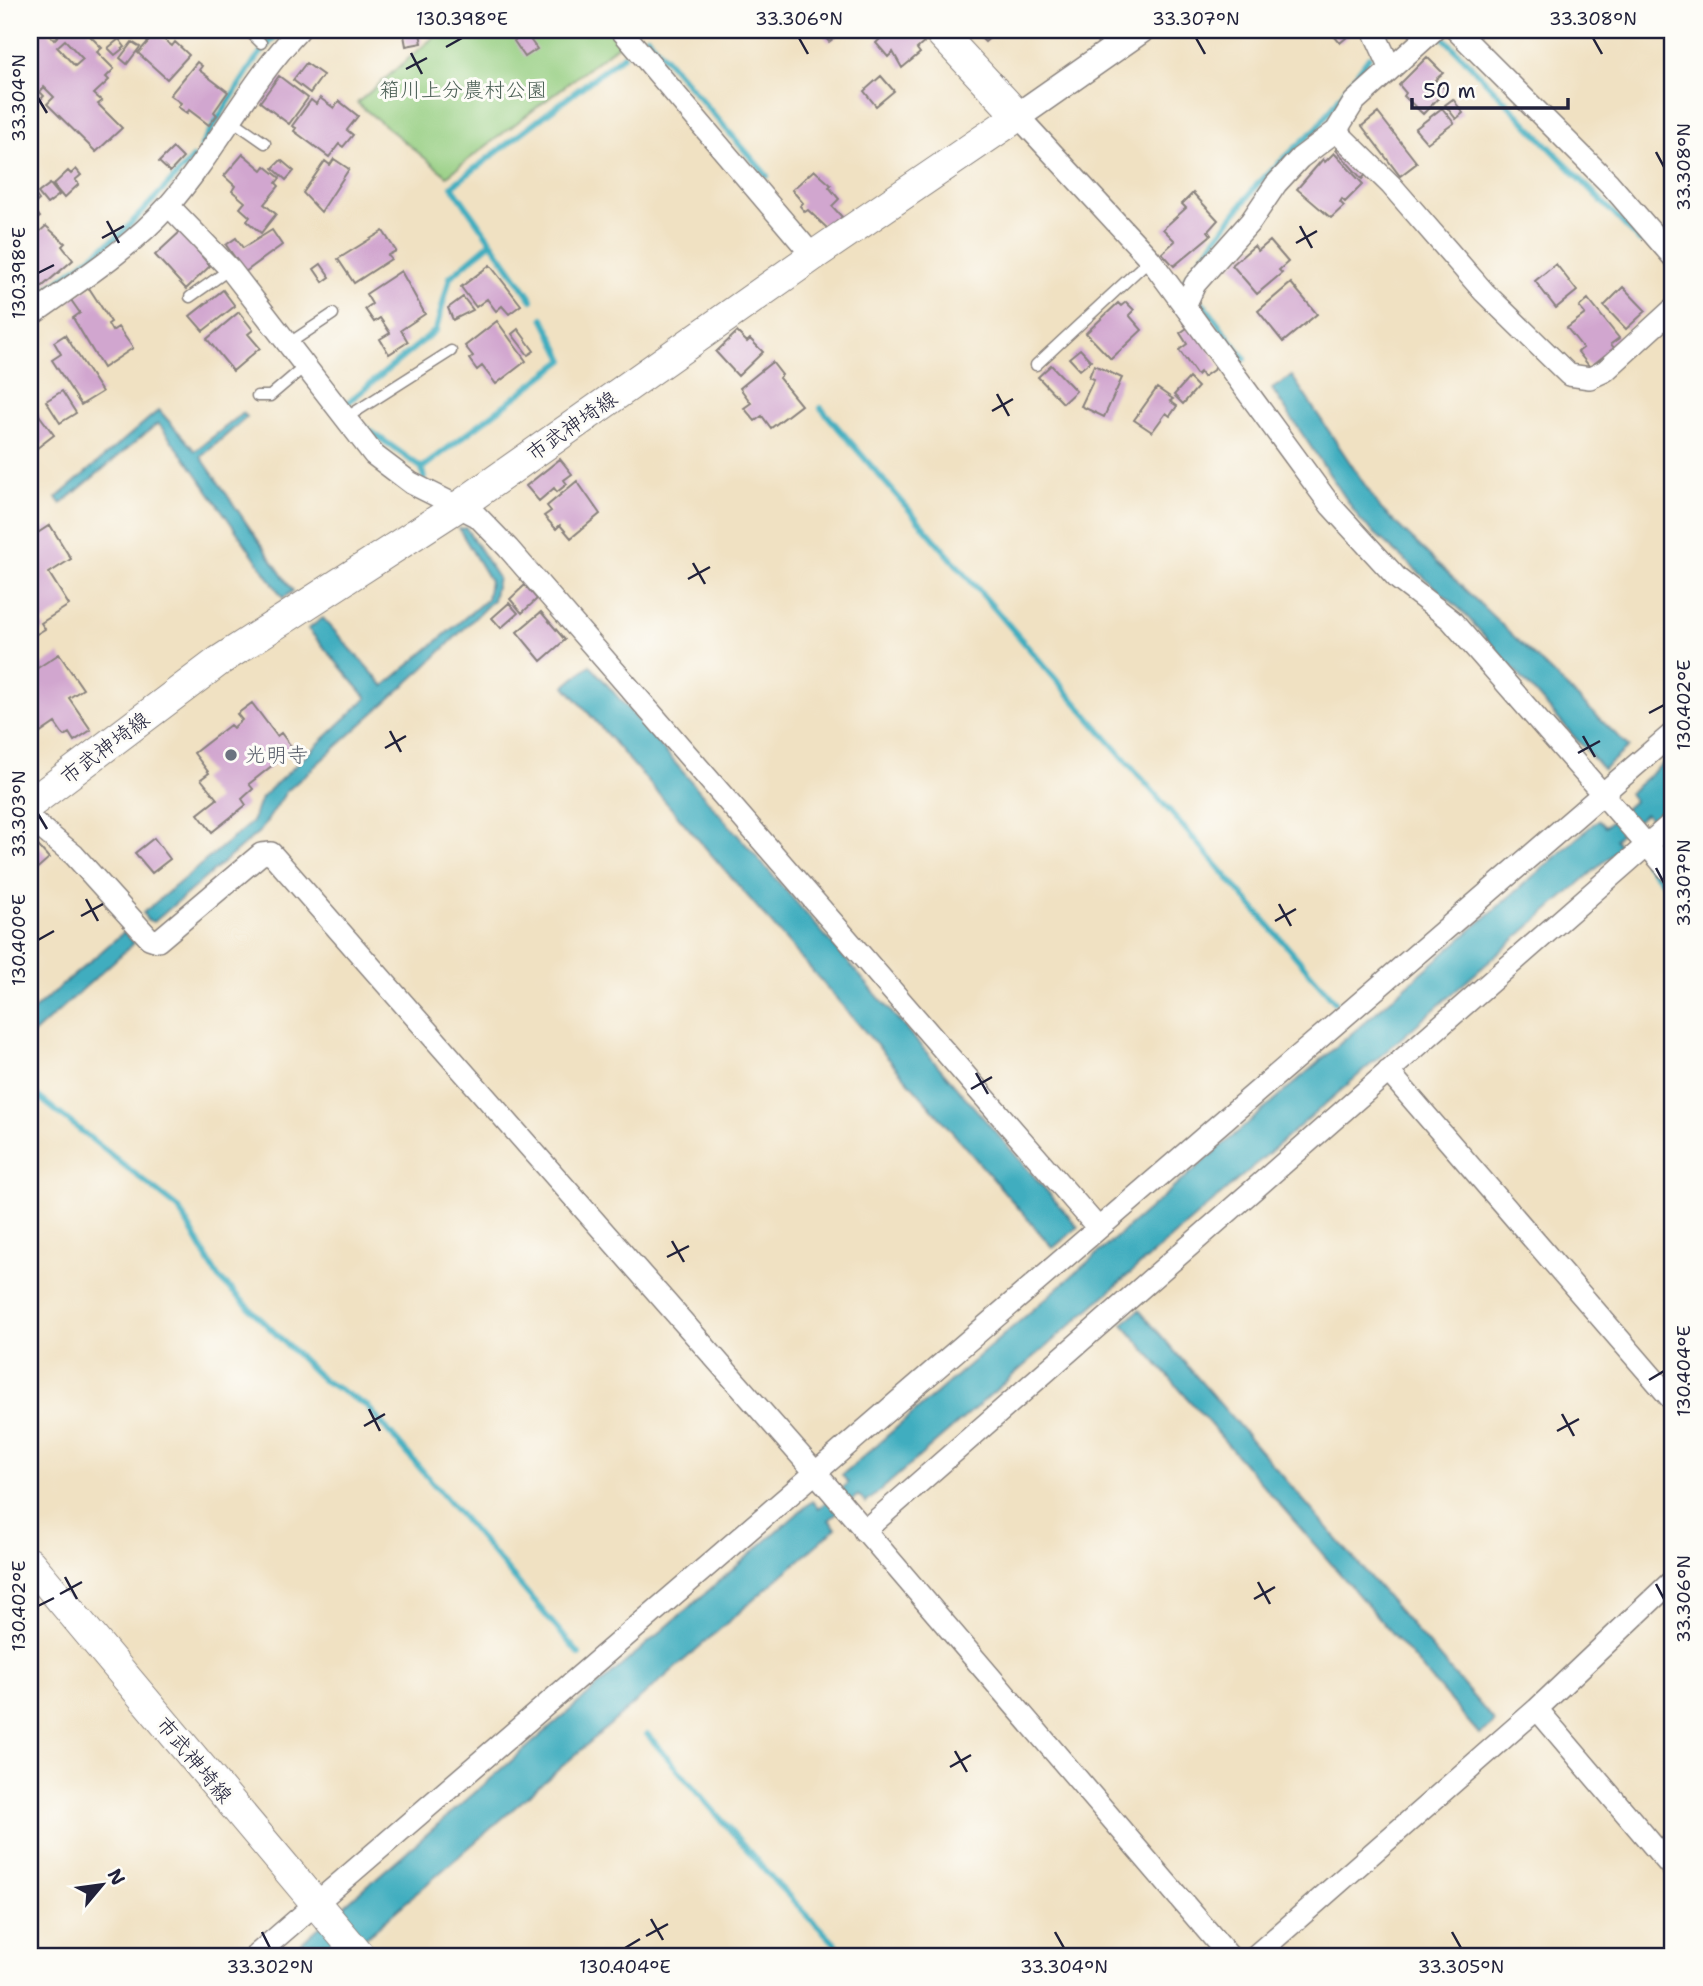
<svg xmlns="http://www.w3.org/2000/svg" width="1703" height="1986" viewBox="0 0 1703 1986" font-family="'Shantell Sans','Klee One',sans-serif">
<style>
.green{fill:#95ce81;stroke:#5c785e;stroke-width:2}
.water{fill:#41adbf;stroke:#32687d;stroke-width:2}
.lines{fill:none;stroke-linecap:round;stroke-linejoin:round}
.stream{stroke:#41adbf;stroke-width:6}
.building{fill:#d1a6cf;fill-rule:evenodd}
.service-casing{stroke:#89827e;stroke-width:13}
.minor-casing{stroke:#89827e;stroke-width:24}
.tertiary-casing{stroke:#89827e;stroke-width:29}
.secondary-casing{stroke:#89827e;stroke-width:32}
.service{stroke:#fff;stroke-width:10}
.minor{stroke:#fff;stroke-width:21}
.tertiary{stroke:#fff;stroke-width:26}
.secondary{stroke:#fff;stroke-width:30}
.ticks{fill:none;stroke:#22223b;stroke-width:2.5}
.worship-dot{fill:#6b7280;stroke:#fdfcf7;stroke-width:2.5}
.labels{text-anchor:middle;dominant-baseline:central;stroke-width:6;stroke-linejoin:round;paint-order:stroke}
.park-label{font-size:21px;fill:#4a5e54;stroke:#fdfcf7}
.street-label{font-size:21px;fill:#22223b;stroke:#fdfcf7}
.worship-label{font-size:21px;fill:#5b616d;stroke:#fdfcf7;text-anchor:start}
.neatline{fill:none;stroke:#22223b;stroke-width:2.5}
.ticks-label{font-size:18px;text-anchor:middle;fill:#22223b}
</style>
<rect width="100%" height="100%" fill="#fdfcf7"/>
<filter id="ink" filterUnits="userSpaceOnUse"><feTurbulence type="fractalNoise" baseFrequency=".0143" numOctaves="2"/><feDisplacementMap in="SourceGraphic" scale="14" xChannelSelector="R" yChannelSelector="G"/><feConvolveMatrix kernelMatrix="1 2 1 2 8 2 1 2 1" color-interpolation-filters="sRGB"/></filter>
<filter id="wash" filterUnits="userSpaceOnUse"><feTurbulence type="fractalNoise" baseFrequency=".00686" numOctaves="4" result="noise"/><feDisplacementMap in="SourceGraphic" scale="28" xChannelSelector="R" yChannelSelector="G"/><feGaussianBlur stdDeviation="1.57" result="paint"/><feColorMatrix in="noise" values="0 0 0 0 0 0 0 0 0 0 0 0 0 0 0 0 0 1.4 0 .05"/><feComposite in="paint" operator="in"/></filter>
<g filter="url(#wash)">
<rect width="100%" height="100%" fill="#f0e1c2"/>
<path class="green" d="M442 30H610L621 43 447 176 357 103Z"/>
<path class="water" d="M1292 376 1381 509 1629 747 1603 769 1462 611 1361 521 1272 389Z
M159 410 195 451 243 413 247 417 201 457 293 591 283 598 189 463 158 423 61 504 56 498Z
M466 528 498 578 493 600 425 667 286 792 261 830 154 922 147 920 143 913 252 822 261 798 367 698 308 629 323 618 384 686 487 599 490 581 459 529Z
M590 665 1078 1227 1053 1248 565 686Z
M1673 755V802L1652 820 1645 814 1615 839 1621 847 866 1503 858 1495 829 1520 836 1528 344 1956H286L812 1501 819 1508 848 1483 842 1475 1598 820 1605 827 1634 801 1629 793Z
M124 932 134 943 30 1037V1013Z
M1139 1310 1495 1722 1480 1735 1123 1324Z"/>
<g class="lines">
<path class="stream" d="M1388 32 1390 30
M647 37 767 176
M1444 38 1640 241
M201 146 255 60 280 30
M1186 278 1259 182 1318 127 1369 57
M532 300 452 186 624 55
M30 303 121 234 193 158
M1203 303 1245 359
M346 404 436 330 450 277 490 243
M821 408 1335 1002
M362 425 422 468
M424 478 422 468 564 360 543 318
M1646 863 1673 894
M30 1090 179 1209 218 1277 323 1380 367 1406 579 1654
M647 1734 778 1885 847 1956"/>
</g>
<g id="blocks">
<path class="building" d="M32 30H45L54 40 60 34 59 30H90L87 33 102 48 97 52 114 69 106 77 109 80 94 94 102 101 98 104 122 128 96 152 47 104 54 97 44 87 40 92 44 96 32 108 30 106ZM65 40 83 59 75 66 57 47Z
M403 30H436V31L420 34 422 43 406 46Z
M819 30H845L829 42Z
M872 30H917L926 41 917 49 920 53 902 68 893 52 888 57 876 43 880 39Z
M973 30H998L985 42Z
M1329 30H1355L1340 43Z
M156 33 172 46 175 42 189 55 167 79 138 53Z
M526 34 537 49 525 57 514 41Z
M119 39 125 47 115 55 108 48Z
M132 42 140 47 127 64 120 58Z
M1427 57 1443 73 1435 80 1446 90 1423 114 1404 96 1406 93 1399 85Z
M197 62 202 66 199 70 228 92 214 112 217 115 209 125 189 110 187 113 178 107 181 103 170 95Z
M306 63 323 75 310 93 293 80Z
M279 76 308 98 289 124 260 102Z
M881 76 894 91 876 106 864 91Z
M320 98 334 108 339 101 358 116 347 130 353 135 343 147 339 144 329 157 294 131 296 128 292 126 311 100 316 104Z
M1453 99 1463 113 1456 119 1445 105Z
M1442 108 1454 123 1427 143 1415 129Z
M1378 113 1417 163 1400 176 1362 126Z
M1342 144 1368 172 1362 179 1336 150Z
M173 148 183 158 170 172 159 162Z
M1334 153 1363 184 1345 202 1342 199 1340 202 1344 206 1331 218 1297 189 1323 159 1325 162Z
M243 154 262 170 265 166 280 178 276 183 279 186 264 204 276 214 261 233 247 221 250 217 240 208 245 202 232 191 235 186 224 176Z
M334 159 349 169 321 212 303 193 325 161 330 165Z
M281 160 294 171 286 180 273 168Z
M76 169 81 175 75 180 79 184 64 198 53 185 68 171 71 174Z
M814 170 831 185 829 187 839 199 832 206 842 217 828 229 808 210 805 212 800 206 803 203 792 190Z
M50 184 59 195 47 204 38 193Z
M30 188 39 200 32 206 40 217 30 225Z
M1193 193 1218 220 1208 231 1211 235 1174 266 1162 253 1175 241 1163 229 1186 208 1182 204Z
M46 226 65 243 62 246 73 260 38 290 30 281V240Z
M272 230 282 245 245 272 226 245 236 238 243 248Z
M181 231 210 266 186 289 155 255Z
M383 231 396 251 388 255 391 259 354 283 338 259Z
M1270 241 1288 262 1279 270 1282 273 1257 294 1232 265 1254 246 1258 251Z
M321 264 330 277 323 282 314 269Z
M1556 264 1577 291 1556 308 1535 281Z
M490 265 521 305 509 314 502 306 496 311 487 299 476 307 461 287Z
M401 271 425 314 401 330 408 342 389 354 380 339 390 333 380 318 374 322 365 309 372 304 366 294Z
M1291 283 1317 314 1283 342 1258 311Z
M1623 287 1646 311 1626 329 1604 306Z
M89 288 111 322 108 324 112 331 118 327 133 348 103 368 73 318 80 313 71 300Z
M223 290 235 306 203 331 190 316Z
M463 297 473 310 453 320 448 308Z
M1588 299 1619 338 1611 344 1614 348 1590 367 1578 352 1583 348 1567 328 1585 314 1579 307Z
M1126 302 1134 310 1129 315 1142 330 1111 359 1086 333 1118 303 1121 306Z
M239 312 253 330 248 334 260 348 233 371 207 339Z
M1190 319 1219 366 1203 377 1200 372 1197 375 1179 350 1187 344 1180 333 1187 328 1183 323Z
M497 321 526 361 496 384 482 366 477 370 469 359 473 356 465 346Z
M518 329 534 351 528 355 512 334Z
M737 332 747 342 750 339 763 352 738 376 716 352Z
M65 335 102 392 81 405 52 360 61 354 54 342Z
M1080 349 1091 361 1080 370 1069 358Z
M772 362 782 375 779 378 801 405 771 428 762 416 755 421 744 408 751 403 740 388Z
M1051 365 1076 391 1063 403 1038 377Z
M1094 365 1122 378 1104 417 1081 406 1094 379 1089 377Z
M1189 378 1198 387 1183 404 1174 395Z
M1157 388 1173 399 1170 401 1177 406 1170 416 1166 413 1152 432 1134 420Z
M62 391 76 413 60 423 46 401Z
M30 403 54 435 32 452 30 450Z
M560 459 572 474 564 480 567 484 557 492 554 488 539 501 526 486Z
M577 481 600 514 571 538 560 525 556 529 544 516 551 511 547 506Z
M50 525 71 559 49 573 69 605 41 623 45 629 30 638V538Z
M525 585 537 599 522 613 510 599Z
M509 603 518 613 501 628 492 618Z
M541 612 565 640 541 661 517 632Z
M59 654 83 689 69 698 91 730 74 741 69 733 64 736 55 723 30 740V673Z
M252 703 277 736 281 733 293 749 249 784 253 789 242 799 246 805 212 832 198 814 217 799 201 779 209 773 194 753 230 725 233 728 242 720 237 714Z
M30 837 49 858 32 873 30 871Z
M154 838 170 859 152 873 135 853Z"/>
</g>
</g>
<g filter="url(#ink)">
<use href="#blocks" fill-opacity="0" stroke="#89827e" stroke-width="2"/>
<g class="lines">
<defs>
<path id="service" d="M248 30 261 43
M232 120 265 143
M190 297 230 269
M288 344 333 314
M1036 365 1150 259
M257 396H270L304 367
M344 419 451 351"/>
<path id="minor" d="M621 30 813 256
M1373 30 1390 67
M1456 30 1609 183 1673 257
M1018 116 1150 259 1331 506 1398 579 1451 620 1673 875
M1336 131 1391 185 1484 292 1569 375 1590 378 1605 371 1673 309
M169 206 230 269 374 455 411 483 477 516 508 548 1098 1228
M1186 304 1195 284 1251 221 1276 184 1300 158 1336 131 1354 102 1434 30
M30 316C77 282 129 250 168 206 216 151 249 83 299 30
M30 819 74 855 149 938 158 941 261 854 271 853 815 1472 1229 1956
M1388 1071 1673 1401
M864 1531 1673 822
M1537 1709 1673 1869
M255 1956 1673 733
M1255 1956 1537 1709 1673 1580"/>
<path id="tertiary" d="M1018 116 1141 30"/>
<path id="secondary" d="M30 804 219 661 459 506 813 256 1018 116 938 30
M30 1563 360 1956"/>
</defs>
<use href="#service" class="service-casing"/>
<use href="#minor" class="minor-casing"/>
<use href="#tertiary" class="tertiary-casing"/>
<use href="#secondary" class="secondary-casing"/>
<use href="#service" class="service"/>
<use href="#minor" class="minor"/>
<use href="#tertiary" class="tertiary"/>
<use href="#secondary" class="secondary"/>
</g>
</g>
<path class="ticks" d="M799 38 808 54M1196 38 1205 54M1593 38 1602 54M446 47 462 38M411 53 422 74M406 69 427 58M38 98 47 113M1656 152 1664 167M107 221 119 243M1300 226 1312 248M102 238 124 226M1296 243 1317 231M38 273 54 265M997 394 1009 416M992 411 1013 399M693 563 705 584M688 579 710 567M1649 713 1664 705M390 731 401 752M1583 736 1595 757M385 748 406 736M1578 753 1600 741M38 814 47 829M1656 868 1664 883M86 899 98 921M1279 904 1291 926M81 916 103 904M1275 921 1296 909M38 940 54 931M976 1073 988 1094M971 1089 992 1077M672 1241 684 1262M667 1257 689 1246M1649 1380 1664 1371M369 1409 380 1431M1562 1414 1574 1436M364 1426 385 1414M1557 1431 1579 1419M65 1577 77 1599M1258 1582 1270 1604M1656 1584 1664 1599M60 1594 82 1582M1254 1599 1275 1587M38 1606 54 1598M955 1751 967 1772M950 1767 971 1755M651 1919 663 1940M262 1932 270 1948M1055 1932 1064 1948M1452 1932 1461 1948M646 1936 668 1924M625 1948 640 1939"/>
<circle class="worship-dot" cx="231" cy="755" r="7"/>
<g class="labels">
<g class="park-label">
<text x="463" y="90">箱川上分農村公園</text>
</g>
<g class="street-label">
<text transform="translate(572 426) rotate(-35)">市武神埼線</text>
<text transform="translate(105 748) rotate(-37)">市武神埼線</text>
<text transform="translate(194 1760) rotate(50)">市武神埼線</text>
</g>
<g class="worship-label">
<text x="245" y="755">光明寺</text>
</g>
</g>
<rect width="1703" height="1986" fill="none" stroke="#fdfcf7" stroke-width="77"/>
<g transform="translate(102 1885) rotate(61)" stroke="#fdfcf7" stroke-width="5" paint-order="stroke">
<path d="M0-5L12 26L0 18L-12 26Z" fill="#22223b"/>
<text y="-10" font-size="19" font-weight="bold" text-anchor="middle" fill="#22223b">N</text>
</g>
<path d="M1412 98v10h156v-10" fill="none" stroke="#22223b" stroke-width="3.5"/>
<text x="1423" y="98" font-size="21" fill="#22223b" stroke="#fdfcf7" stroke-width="5" paint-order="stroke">50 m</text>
<rect x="38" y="38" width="1626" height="1910" class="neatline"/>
<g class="ticks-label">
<text x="462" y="25">130.398°E</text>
<text x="799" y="25">33.306°N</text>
<text x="1196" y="25">33.307°N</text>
<text x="1593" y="25">33.308°N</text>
<text transform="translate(19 98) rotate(-90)" y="6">33.304°N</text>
<text transform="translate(1684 167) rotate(-90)" y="6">33.308°N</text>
<text transform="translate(19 273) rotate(-90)" y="6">130.398°E</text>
<text transform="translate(1684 705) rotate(-90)" y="6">130.402°E</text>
<text transform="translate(19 814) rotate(-90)" y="6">33.303°N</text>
<text transform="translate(1684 883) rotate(-90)" y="6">33.307°N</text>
<text transform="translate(19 940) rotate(-90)" y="6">130.400°E</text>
<text transform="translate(1684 1371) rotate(-90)" y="6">130.404°E</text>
<text transform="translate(1684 1599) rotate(-90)" y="6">33.306°N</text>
<text transform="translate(19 1606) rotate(-90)" y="6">130.402°E</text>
<text x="270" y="1973">33.302°N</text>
<text x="625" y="1973">130.404°E</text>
<text x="1064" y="1973">33.304°N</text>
<text x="1461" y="1973">33.305°N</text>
</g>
</svg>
